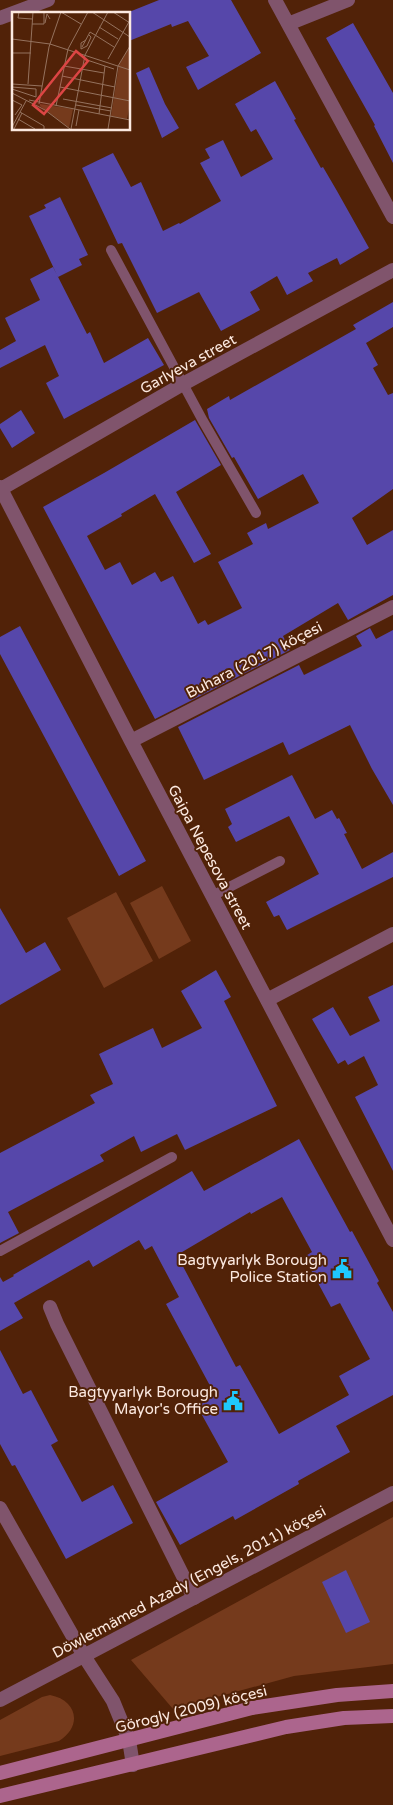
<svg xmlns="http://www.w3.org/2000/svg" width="393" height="1805" viewBox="0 0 393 1805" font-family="'Varela Round',sans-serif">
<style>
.green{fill:#753a1c}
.building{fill:#5647aa;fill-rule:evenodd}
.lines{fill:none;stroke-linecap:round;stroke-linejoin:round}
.service{stroke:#80546c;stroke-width:10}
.minor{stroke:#80546c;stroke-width:14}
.tertiary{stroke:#80546c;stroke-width:14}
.secondary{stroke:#ac658d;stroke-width:14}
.labels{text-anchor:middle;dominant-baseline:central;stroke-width:4;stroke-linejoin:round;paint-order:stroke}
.street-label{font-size:15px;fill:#fce9e0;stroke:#512208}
.poi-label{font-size:15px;fill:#fce9e0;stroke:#512208;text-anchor:end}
.inset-road{fill:none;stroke:#95725e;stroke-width:1}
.view{fill:#dc4544;fill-opacity:0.15;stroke:#dc4544;stroke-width:2.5}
.inset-edge{fill:none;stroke:#fce9e0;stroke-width:2.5}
</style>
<rect width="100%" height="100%" fill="#512208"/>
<path class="green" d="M162 886 191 941 159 959 130 903Z
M116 892 153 961 104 988 67 918Z
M393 1517V1664L294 1676 173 1709 131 1660Z
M50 1695C77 1700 83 1726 59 1741L0 1756V1720L42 1697Z"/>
<path class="building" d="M159 0H231L261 53 198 90 186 67 209 56 188 21 172 27 171 24 129 41V12Z
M353 23 393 93V163L374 126 375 125 326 38Z
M149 67 165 104 179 128 162 138 136 73Z
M275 81 296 119 294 120 321 168 323 167 337 191 369 248 340 265 337 258 308 273 313 281 287 295 277 276 250 292 260 310 221 331 199 292 157 313 122 243 118 244 82 168 113 153 131 187 141 182 163 231 179 223 180 224 221 201 200 163 210 158 205 149 223 140 241 177 273 159 256 129 251 132 235 104Z
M60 197 88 255 79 259 82 265 58 277 29 216 46 208 44 205Z
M53 267 87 334 90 332 104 363 148 338 164 365 64 419 46 383 59 376 45 345 0 368V350L16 341 5 318 40 300 30 279Z
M393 302V327L366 343 378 365 373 368 388 395 393 393V489L352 518 367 545 393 530V595L348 620 338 603 283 636 290 650 155 719 43 507 104 473 195 420 221 465 176 492 211 554 194 563 155 494 121 514 122 516 87 536 105 570 120 562 132 585 155 572 161 582 173 576 198 624 205 620 208 625 242 608 218 562 253 544 247 533 266 523 268 529 319 503 303 474 258 499 234 457 232 458 209 418 207 409 229 396 230 400 356 329 353 325Z
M21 410 35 433 12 448 0 428V424Z
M20 626 146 861 119 876 0 654V637Z
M370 628 376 639 393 630V805L372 769 350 725 289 755 283 742 204 780 178 727 299 665 304 675 362 646 356 636Z
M292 775 315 819 332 810 337 819 339 818 347 833 344 834 362 869 393 852V877L287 930 279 915 274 917 266 902 319 874 289 816 236 842 228 827 232 824 225 809Z
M0 908 26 953 45 942 61 970 0 1005Z
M216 970 231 997 224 1001 277 1106 185 1150 177 1134 141 1152 134 1136 100 1155 104 1161 8 1212 19 1233 0 1243V1153L95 1103 90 1095 113 1084 99 1054 153 1028 162 1048 202 1028 181 991Z
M393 985V1171L355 1097 378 1085 364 1056 348 1065 345 1060 338 1064 312 1019 333 1007 350 1036 380 1021 368 997Z
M299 1139 350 1232 352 1231 379 1281 377 1283 393 1312V1395L336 1426 350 1452 298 1481 299 1484 235 1520 233 1516 180 1545 156 1502 228 1462 197 1406 215 1395 166 1304 179 1297 152 1246 145 1250 139 1240 93 1267 89 1260 14 1303 23 1318 0 1331V1277L3 1282 14 1276 13 1275 192 1171 204 1191ZM282 1197 312 1252 304 1257 331 1307 340 1303 370 1359 339 1376 349 1395 279 1434 240 1365 236 1367 177 1255 250 1212 251 1214Z
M0 1350 23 1394 31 1390 58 1441 51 1445 82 1502 113 1485 133 1523 66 1559 15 1465 12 1466 0 1444Z
M346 1570 370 1622 346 1633 322 1582Z"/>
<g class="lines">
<path class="service" d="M111 250 203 421 256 513
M212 896 280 861
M0 1251 172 1157"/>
<path class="minor" d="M275 0 393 217
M288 24 348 0
M0 487 131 741 393 1240
M1 489 183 384 393 270
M131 741 393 607
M267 1000 393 934
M50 1307 57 1324 194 1598"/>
<path class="tertiary" d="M0 18 48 0
M0 1508 84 1656 113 1701 129 1740 133 1765
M0 1700 393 1493"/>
<path class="secondary" d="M0 1773 252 1708 337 1695 393 1691
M0 1796 286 1727 344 1718 393 1716"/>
</g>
<defs>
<symbol id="civic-bare" viewBox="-9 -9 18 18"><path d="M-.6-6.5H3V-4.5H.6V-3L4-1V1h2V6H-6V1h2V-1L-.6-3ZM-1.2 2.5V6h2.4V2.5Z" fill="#1fc9fd" stroke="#512208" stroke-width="2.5" paint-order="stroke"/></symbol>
</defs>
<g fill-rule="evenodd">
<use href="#civic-bare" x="328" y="1255" width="28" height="28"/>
<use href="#civic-bare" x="219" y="1387" width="28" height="28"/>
</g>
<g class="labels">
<g class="street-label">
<text transform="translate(188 364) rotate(-29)">Garlyeva street</text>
<text transform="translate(254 660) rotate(-27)">Buhara (2017) köçesi</text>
<text transform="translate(210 857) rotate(62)">Gaipa Nepesova street</text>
<text transform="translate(189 1582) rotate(-28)">Döwletmämed Azady (Engels, 2011) köçesi</text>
<text transform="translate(191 1709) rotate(-14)">Görogly (2009) köçesi</text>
</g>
<g class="poi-label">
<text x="327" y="1260">Bagtyyarlyk Borough<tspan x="327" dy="17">Police Station</tspan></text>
<text x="218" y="1392">Bagtyyarlyk Borough<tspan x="218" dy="17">Mayor's Office</tspan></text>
</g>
</g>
<g transform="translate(12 12)">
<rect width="118" height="118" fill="#512208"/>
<path d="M117 35 118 92 115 107 99 104 107 53ZM28 92 61 97 57 116 28 94Z" fill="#753a1c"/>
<path class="inset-road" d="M7 0 6 6 20 7M49 0 69 12M80 0 118 25M101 0 118 11M33 11 35 2 38 7M20 12H32V0M87 15 106 27M83 23 102 35M0 27 38 32 118 58M74 28 69 31V37L75 34 79 25 77 23M70 35 78 20 83 23M0 41H19M72 47 102 57M96 47 118 8M52 54 92 61M50 64 103 75M0 72 30 74M16 72 21 0M0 75 24 77V85L0 77M48 75 118 89M0 81 33 98 58 117M51 87 100 96M0 88 10 93 3 103M17 88 118 108M27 92 37 35 49 0M64 93 99 99M44 94 56 37 76 0M8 100 32 114V117M87 102 93 54M6 107 23 117M64 114 67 98M0 115 14 89M2 117 10 101M59 117 73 43 96 0M96 117 106 54 118 34"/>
<path class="view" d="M64 39 76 49 32 102 21 93Z"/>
<rect width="118" height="118" class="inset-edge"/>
</g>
</svg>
